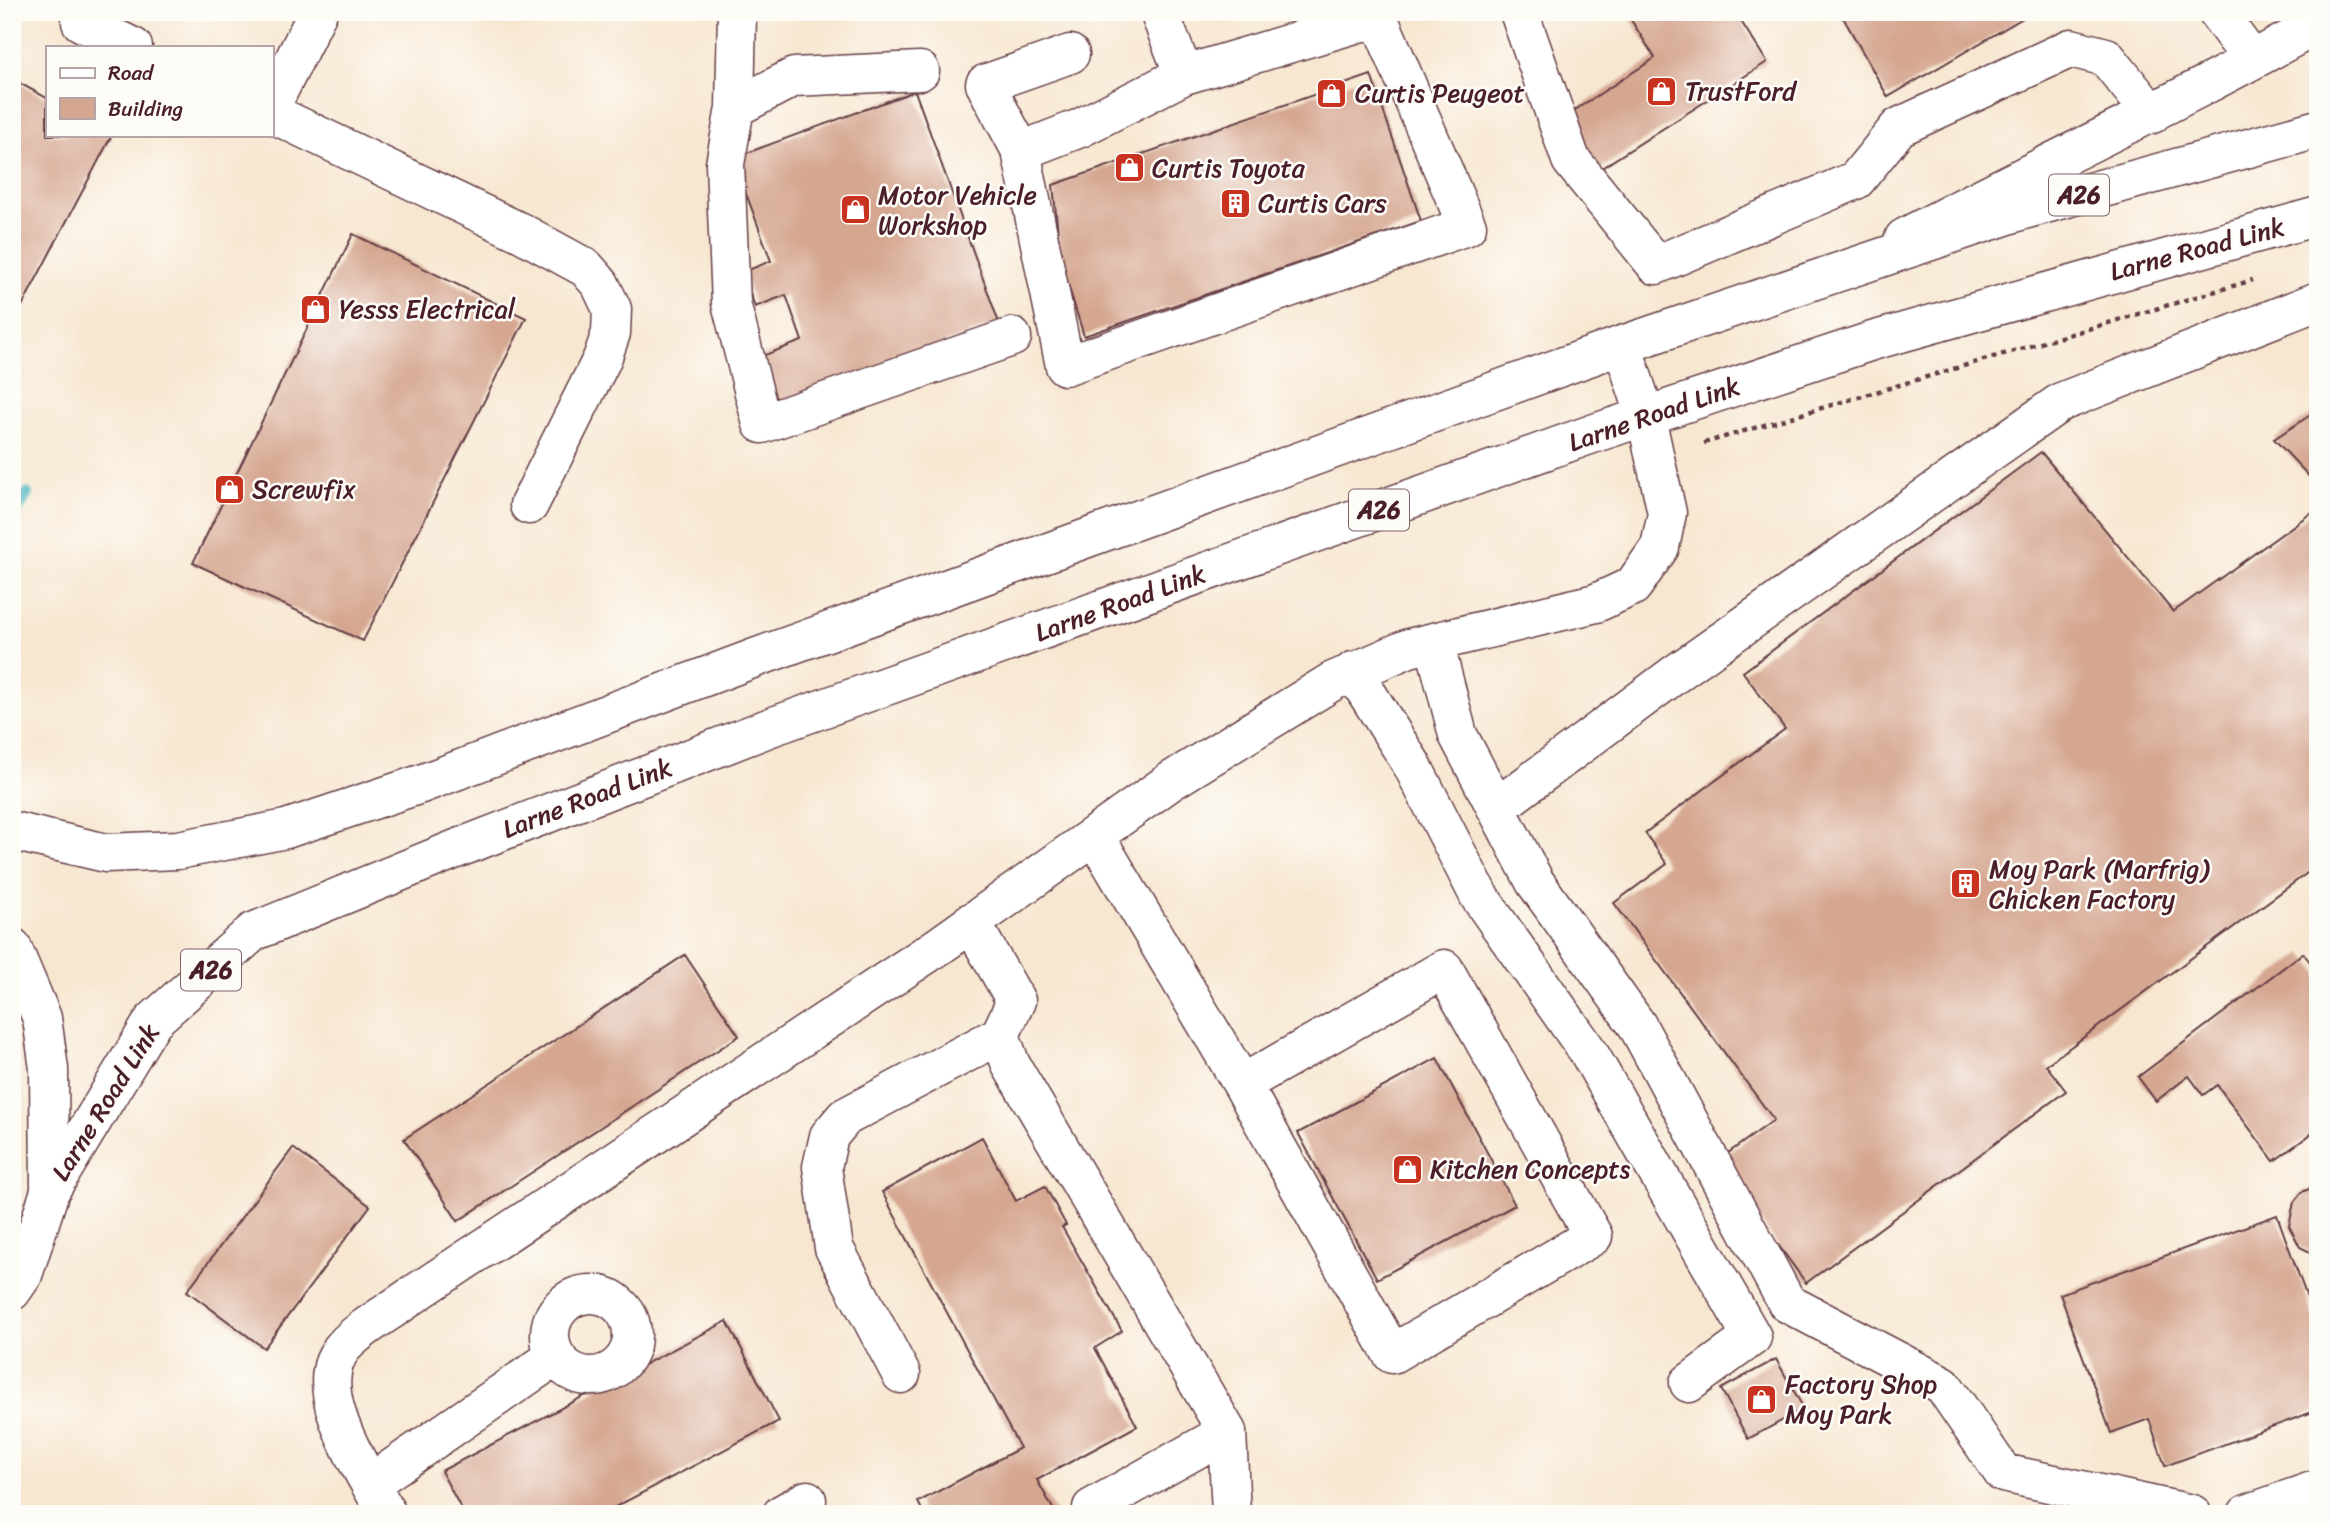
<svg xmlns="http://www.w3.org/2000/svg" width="2330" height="1526" viewBox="0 0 2330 1526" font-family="Sriracha,sans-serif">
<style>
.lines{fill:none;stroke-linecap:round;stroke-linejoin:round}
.stream{stroke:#45b3bf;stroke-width:12}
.building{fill:#d5a690}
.minor-casing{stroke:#643d44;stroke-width:41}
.major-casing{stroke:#643d44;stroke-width:41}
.highway-casing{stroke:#643d44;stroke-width:41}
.path{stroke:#643d44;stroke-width:4.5;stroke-dasharray:5 5;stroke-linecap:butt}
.minor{stroke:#fff;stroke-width:38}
.major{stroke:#fff;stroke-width:38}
.highway{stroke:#fff;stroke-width:38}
.labels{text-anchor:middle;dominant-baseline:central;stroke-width:5;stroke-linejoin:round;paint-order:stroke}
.shield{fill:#fdfcf7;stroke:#806168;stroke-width:2}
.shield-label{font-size:24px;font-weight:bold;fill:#4a1f2b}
.poi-label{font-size:26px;fill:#4a1f2b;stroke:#fdfcf7;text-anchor:start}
.street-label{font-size:26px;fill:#4a1f2b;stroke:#fdfcf7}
</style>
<rect width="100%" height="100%" fill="#fdfcf7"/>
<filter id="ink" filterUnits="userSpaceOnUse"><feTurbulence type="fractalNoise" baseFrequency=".0143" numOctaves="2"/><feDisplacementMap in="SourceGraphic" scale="14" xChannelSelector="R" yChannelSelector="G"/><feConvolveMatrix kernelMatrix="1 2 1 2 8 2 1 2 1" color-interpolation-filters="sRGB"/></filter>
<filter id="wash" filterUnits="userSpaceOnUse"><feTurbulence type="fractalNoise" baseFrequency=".00686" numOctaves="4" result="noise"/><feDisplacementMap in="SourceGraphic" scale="28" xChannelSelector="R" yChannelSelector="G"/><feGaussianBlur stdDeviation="1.57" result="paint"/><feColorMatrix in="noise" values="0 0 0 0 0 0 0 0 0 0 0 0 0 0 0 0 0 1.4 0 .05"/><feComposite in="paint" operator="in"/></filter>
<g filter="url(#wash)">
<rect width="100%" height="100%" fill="#f7e7d1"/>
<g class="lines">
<path class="stream" d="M12 519 27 494"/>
</g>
<g id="blocks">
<path class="building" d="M1626 12H1735L1767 62 1592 174 1558 121 1655 58Z
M1840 12H2033L1888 97Z
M1371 75 1421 221 1084 336 1061 262 1053 185Z
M12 79 47 98V135H112L12 325Z
M915 91 999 323 775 407 757 358 802 341 786 295 755 307 743 272 771 261 733 158Z
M353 234 526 318 363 641 193 563Z
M2318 410V486L2274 439Z
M2041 452 2173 612 2318 508V865L2046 1065 2066 1091 1806 1283 1717 1161 1774 1120 1614 903 1667 864 1645 833 1785 729 1743 672Z
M2303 953 2318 972V1129L2274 1161 2217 1085 2203 1095 2189 1076 2156 1101 2138 1077Z
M685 955 739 1036 458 1221 404 1139Z
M1437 1058 1515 1205 1377 1279 1298 1133Z
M982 1137 1016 1201 1045 1186 1066 1225 1062 1227 1122 1331 1095 1348 1137 1426 1037 1480 1056 1514H924L918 1502 1020 1448 882 1192Z
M293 1148 370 1206 264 1348 187 1291Z
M2318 1185V1256L2300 1247 2289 1226 2294 1202 2302 1192Z
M2277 1215 2318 1328V1410L2165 1466 2149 1419 2111 1433 2060 1294Z
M727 1321 779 1421 602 1514H464L441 1471Z
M1776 1359 1804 1409 1748 1439 1721 1389Z"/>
</g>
</g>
<g filter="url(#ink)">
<use href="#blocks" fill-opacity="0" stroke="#643d44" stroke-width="2"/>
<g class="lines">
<defs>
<path id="minor" d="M737 12 735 108 725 164 731 303 762 424 1012 337
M1159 12 1184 75
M1519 12 1571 160 1656 265 1856 180 1899 127 2071 48 2106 57 2152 114
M2217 12 2252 60
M1378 17 1467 226 1065 366 1021 151 1080 128 1184 75Z
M81 22 133 47
M271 106 318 12
M735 108 794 77 920 71
M271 113 522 233 586 268 600 284 612 309 611 333 602 359 529 505
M1021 151 985 84 1070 54
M1904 238C2041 165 2182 101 2318 24
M1434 642 1458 735 1535 882 1637 1025 1787 1303 1943 1385 2003 1473 2192 1514
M1353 671 1412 765 1479 896 1589 1053 1752 1337 1689 1383
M1496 808 1678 672 2061 402 2318 301
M1095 836 1242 1084 1392 1354 1593 1236 1444 969 1242 1084
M971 922 1016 1001 1000 1035 1011 1065 1227 1432 1092 1508
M550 1335a41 41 0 1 1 82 0a41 41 0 1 1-82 0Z
M901 1374 834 1248 822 1167 829 1136 845 1117 1000 1035
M1227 1432 1231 1514
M371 1483 556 1356
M387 1514C365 1472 305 1389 344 1346 361 1327 390 1312 410 1297L939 946 1171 781 1333 681 1409 648 1596 603 1633 586 1660 547 1667 513 1646 417 1622 345
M782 1514 807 1500
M2247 1514 2318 1489"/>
<path id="major" d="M12 831 106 853 178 850 286 829 421 784 752 659 1622 345 2020 211 2318 129
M50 1191 153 1021 253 932 456 849 771 727 1595 433 1872 341 2318 216"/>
<path id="highway" d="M12 947 42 1018 49 1069 50 1191 23 1275 12 1291"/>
</defs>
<use href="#minor" class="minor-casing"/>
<use href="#major" class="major-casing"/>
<use href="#highway" class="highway-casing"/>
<path class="path" d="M1704 443 2253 280"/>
<use href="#minor" class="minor"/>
<use href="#major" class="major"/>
<use href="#highway" class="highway"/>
</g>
</g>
<defs>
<symbol id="shop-square" viewBox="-11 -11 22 22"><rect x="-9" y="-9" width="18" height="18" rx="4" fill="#c8321e" stroke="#fdfcf7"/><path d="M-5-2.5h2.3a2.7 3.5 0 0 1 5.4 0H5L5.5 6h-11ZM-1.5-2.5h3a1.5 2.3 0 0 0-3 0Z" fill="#fff"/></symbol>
<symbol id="building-square" viewBox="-11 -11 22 22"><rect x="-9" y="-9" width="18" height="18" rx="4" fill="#c8321e" stroke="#fdfcf7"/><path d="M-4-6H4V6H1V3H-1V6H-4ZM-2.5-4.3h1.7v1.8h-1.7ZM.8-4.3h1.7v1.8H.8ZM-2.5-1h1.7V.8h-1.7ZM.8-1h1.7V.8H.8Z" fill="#fff"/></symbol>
</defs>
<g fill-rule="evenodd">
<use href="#shop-square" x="1644" y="74" width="35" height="35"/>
<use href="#shop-square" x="1314" y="76" width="35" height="35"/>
<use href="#shop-square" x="1112" y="150" width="35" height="35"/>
<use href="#building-square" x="1218" y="186" width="35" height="35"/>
<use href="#shop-square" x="838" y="192" width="35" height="35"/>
<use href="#shop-square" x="298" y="292" width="35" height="35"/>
<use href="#shop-square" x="212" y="472" width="35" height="35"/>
<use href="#building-square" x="1948" y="866" width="35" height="35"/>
<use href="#shop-square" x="1390" y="1152" width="35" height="35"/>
<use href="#shop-square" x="1744" y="1382" width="35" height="35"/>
</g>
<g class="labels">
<g class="shield">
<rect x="2049" y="174.5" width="60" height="41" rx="5"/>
<rect x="1349" y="489.5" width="60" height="41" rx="5"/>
<rect x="181" y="949.5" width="60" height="41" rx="5"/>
</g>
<g class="shield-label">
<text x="2079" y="195">A26</text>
<text x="1379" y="510">A26</text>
<text x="211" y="970">A26</text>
</g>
<g class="poi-label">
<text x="1685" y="91">TrustFord</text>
<text x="1355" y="93">Curtis Peugeot</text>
<text x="1152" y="168">Curtis Toyota</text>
<text x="878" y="195">Motor Vehicle<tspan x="878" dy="30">Workshop</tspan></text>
<text x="1258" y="203">Curtis Cars</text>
<text x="339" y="309">Yesss Electrical</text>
<text x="252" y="489">Screwfix</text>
<text x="1989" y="869">Moy Park (Marfrig)<tspan x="1989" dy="30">Chicken Factory</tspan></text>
<text x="1430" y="1169">Kitchen Concepts</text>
<text x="1785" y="1384">Factory Shop<tspan x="1785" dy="30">Moy Park</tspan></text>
</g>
<g class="street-label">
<text transform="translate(2197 249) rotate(-15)">Larne Road Link</text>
<text transform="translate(1654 414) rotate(-19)">Larne Road Link</text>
<text transform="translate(1120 603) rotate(-20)">Larne Road Link</text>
<text transform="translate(587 798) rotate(-21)">Larne Road Link</text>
<text transform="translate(105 1102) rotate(-58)">Larne Road Link</text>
</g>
</g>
<rect width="2330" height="1526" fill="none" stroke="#fdfcf7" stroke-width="42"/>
<rect x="46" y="46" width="228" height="91" fill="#fdfcf7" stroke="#b5a4a5" stroke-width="2"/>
<rect x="60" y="68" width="35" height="10" fill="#ffffff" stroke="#b5a4a5" stroke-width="2"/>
<text x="108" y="80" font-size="21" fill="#4a1f2b">Road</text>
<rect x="60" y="98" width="35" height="21" fill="#d5a690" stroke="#b5a4a5" stroke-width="2"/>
<text x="108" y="116" font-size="21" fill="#4a1f2b">Building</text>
</svg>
